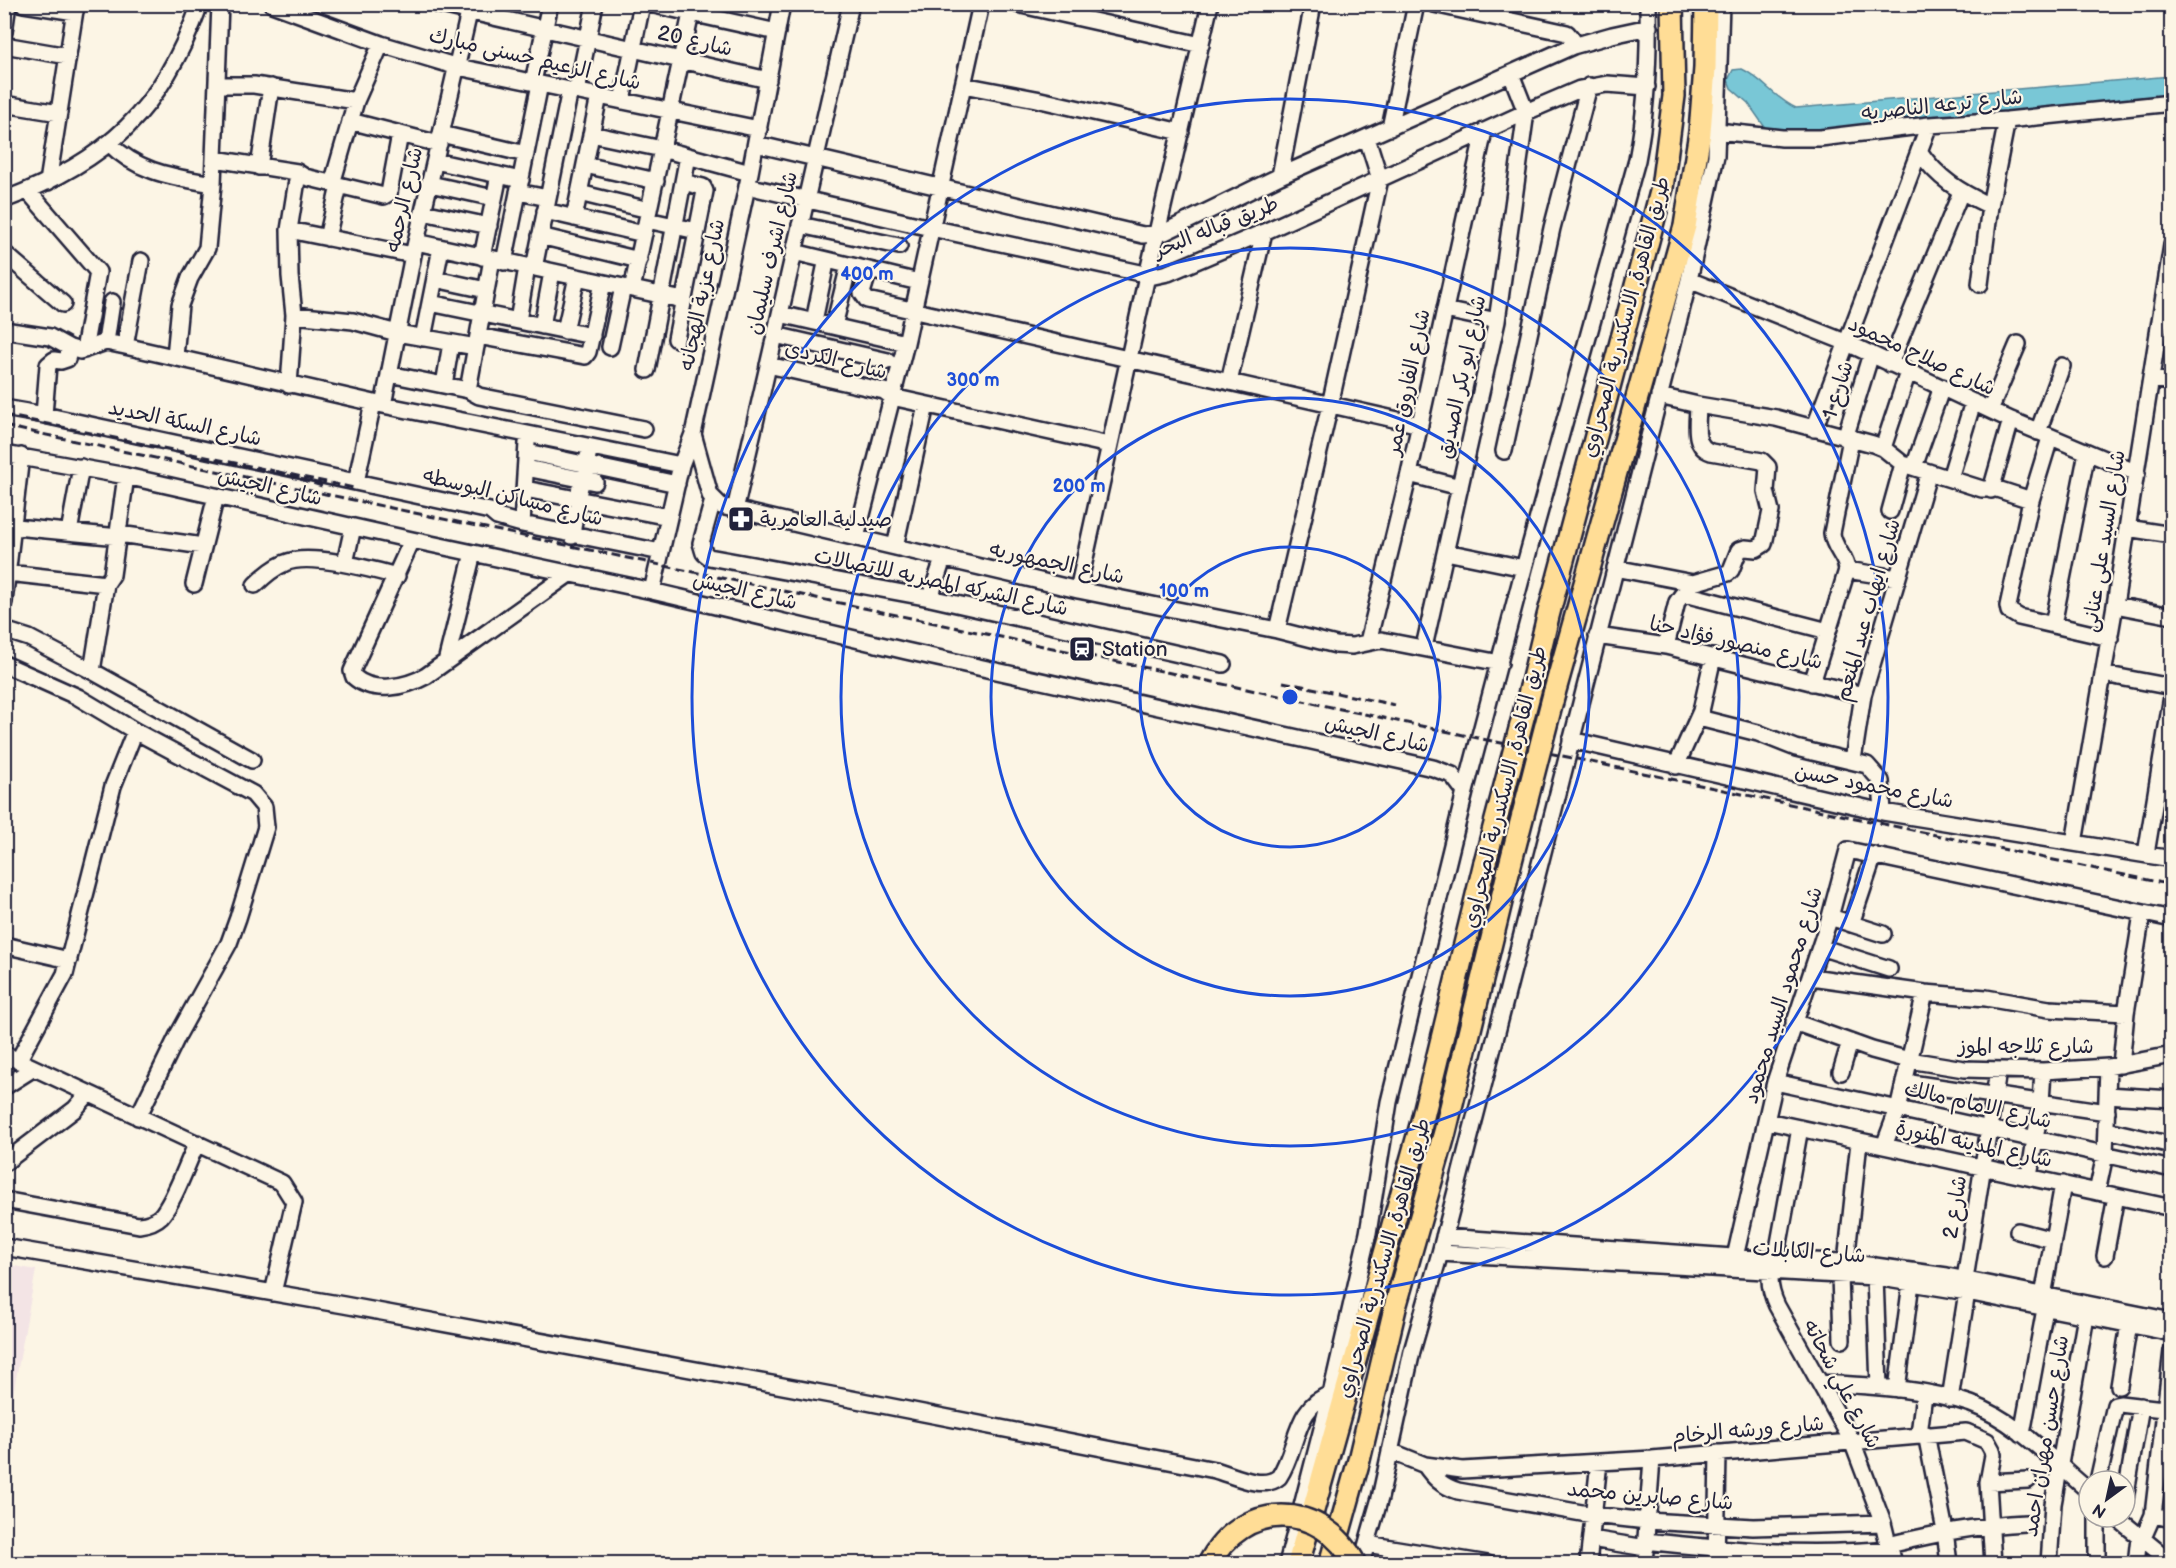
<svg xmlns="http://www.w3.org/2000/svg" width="2176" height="1568" viewBox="0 0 2176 1568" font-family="'Balsamiq Sans','Playpen Sans Arabic',sans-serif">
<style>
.built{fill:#f3e4e5}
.water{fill:#79c7d6;stroke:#568598;stroke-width:1.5}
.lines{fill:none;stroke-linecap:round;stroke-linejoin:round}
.minor-casing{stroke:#22223b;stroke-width:20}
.highway-casing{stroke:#22223b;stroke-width:26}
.minor{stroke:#fcf5e5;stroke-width:15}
.highway{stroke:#ffdd96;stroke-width:21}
.rail{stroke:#22223b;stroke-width:3;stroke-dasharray:9 4.5;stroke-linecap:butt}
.highway-bridge-casing{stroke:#22223b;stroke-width:26;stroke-linecap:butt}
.highway-bridge{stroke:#ffdd96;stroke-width:21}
.ring{fill:none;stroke:#1d4ed8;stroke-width:3}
.labels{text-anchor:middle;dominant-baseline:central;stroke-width:4.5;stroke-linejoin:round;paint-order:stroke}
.street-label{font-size:21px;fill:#22223b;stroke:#fcf5e5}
.poi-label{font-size:21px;fill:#22223b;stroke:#fcf5e5;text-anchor:start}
.centre{fill:#1d4ed8;stroke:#fcf5e5;stroke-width:3}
.ring-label{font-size:18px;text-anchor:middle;font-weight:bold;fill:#1d4ed8;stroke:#fcf5e5;stroke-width:4.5;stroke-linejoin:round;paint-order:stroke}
</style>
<rect width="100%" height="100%" fill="#fcf5e5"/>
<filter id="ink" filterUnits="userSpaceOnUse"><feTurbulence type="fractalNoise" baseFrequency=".0167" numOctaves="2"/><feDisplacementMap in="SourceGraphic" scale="12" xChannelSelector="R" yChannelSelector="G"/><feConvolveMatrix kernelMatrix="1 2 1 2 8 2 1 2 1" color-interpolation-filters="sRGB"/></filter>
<g filter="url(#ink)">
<path class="built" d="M5 1264 36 1270 5 1438 4 1264Z"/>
<path class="water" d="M1742 69C1762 78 1775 99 1796 108L2171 76 2172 102 1771 136 1748 103 1731 88 1728 80 1733 70Z"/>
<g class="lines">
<defs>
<path id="minor" d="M24 4 75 12
M272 4 381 44 458 67 759 129
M437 4 768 80
M650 4 777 32
M1017 4 1201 45
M1434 4 1567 33 1572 39 1573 46
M4 32 8 4
M4 45 68 56
M533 82 550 4
M219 85H254L356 101
M963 85 1036 99 1181 132
M577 91 595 4
M622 101 642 4
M4 104 59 113
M350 121 439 144
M1390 128 1416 4
M1717 131 1782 138H1820L1929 125 2007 120 2172 103
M441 134 526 154
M591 134 662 149 750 173
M109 143C138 173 175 177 213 184
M756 144 1143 235 1165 232 1280 176 1573 46 1612 35 1649 27
M1919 151C1938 179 1960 192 1990 206
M215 159 297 172 305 177 384 196 389 193 400 134
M435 161 521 180
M585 165 656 181
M259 167 271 87
M1280 176 1313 4
M48 182 76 4
M332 184 356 101 381 44
M430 184 494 198
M747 186 931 228 1154 276 1168 273 1264 232 1526 112 1580 89 1607 84 1647 87
M28 191 98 272 84 350
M518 192 548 198
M579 193 649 210
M4 200C108 161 162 110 200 4
M545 211 644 234
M423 212 489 226
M574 218 599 96
M647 220 697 231
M800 225 899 246
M289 230 413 255
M540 236 639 260
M327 238 339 186
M416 242 683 300
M794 252 919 282
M4 253 63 304
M482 257 499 175
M504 262 540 84
M534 268 570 90
M869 270 862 293 867 300 1420 425
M435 279 486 290
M1689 280 1845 342 2011 420 2137 473
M1980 284 1990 206 2007 120
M632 289 693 4
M430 303 592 336
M1445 310 1497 321
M780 314 906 343
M294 315 353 321 397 333 476 347
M518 321 527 267
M814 321 825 268
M542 326 552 272
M834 326 849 265
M4 330 50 337 70 348 80 351 106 342 125 346 383 405 681 465
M565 331 577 277
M775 335 888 361
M478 336 585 356 588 352 603 283
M423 338 441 248
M676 339 705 191 703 187 683 182
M106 342 112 302
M125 346 141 261
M610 347 623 287
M175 356 180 305 190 278 207 248 213 184 220 4
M1890 364 1961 192
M768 365 884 391 892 397 1109 445
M647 370 688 156
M389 374 468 390 479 396 644 429
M2151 379 2172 382
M1229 382 1264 232
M289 385 294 315 290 276 289 230 298 174
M444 385 451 343
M468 390 492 259
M1659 396 1698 405 1776 418 1873 444 1883 448 1903 464 1982 489H1997L2031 500
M383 405 413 255 471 4
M4 408 44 415 490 511 497 517 522 524 661 552
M1990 410 2018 344
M44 415 48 365 54 360 61 361 67 359 70 348
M1814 429 1929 125
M2038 432 2062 366
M693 434 710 495 721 506 1078 590 1277 630 1336 645 1352 646 1381 640 1500 663
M1845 438 1871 354
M2050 438 2031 500 2008 606 2009 611 2019 617 2110 638
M1883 448 1908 372
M1504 451 1552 228 1589 86
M527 452 677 484
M4 454 126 476 412 540 652 591 906 651 1433 768 1452 775 1465 792
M1914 467 1942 387
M526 468 595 482
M1409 474 1460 487
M1950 478 1973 402
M356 482 373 403
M525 489 669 517
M1991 490 2011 420
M713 500 701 543 704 553 709 557 930 598 1223 664
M735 510 851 4
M1890 511 1903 464
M522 524 527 443
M5 526 119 537
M2127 528 2172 535
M69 532 81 467
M119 534 203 546
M572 536 577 499 588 456
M856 538 906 343 981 4
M412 540 352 671 354 677C373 694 406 687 426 676L569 574
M895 547 926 405
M1446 552 1524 568
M345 563 353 527
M1615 568 1693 583 1728 573 1731 570 1739 550 1745 548 1756 549 1764 544 1771 511 1766 491 1768 467 1762 461 1711 452C1692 446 1698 422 1698 405
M1847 570 1897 578
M8 573 106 584
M194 584 216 496
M255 585C264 576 273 568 285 563 309 552 371 569 397 576
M1078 590 1147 276 1210 4
M652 591 681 465 693 434 750 173 782 4
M930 598 943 559
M4 602 21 456
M2115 605 2172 616
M2053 625 2087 452
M4 630 29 638 92 671 252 760
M1277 630 1330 405 1380 179 1367 138
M1597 636 1666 646 1863 695
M1368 642 1409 474 1484 131
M1666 646 1677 602 1682 595 1685 594 1828 631
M1424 647 1497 321 1526 112 1511 74
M446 662 473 553
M4 664 78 697 135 731 253 794 264 807 266 827 238 918 229 943 178 1035 138 1117
M92 671 106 584 112 575 126 476
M2103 674 2172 687
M1812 683 1847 570C1846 556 1833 548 1832 533L1851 439
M1699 718 1758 733 1796 748 1867 765 1881 781 1883 812
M1571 740 1883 812 2172 859
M1853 760 1863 695 1929 472
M1676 766 1701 711 1713 657
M2074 843 2115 605 2172 245
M2146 854 2172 696
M1830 917 1883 934
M1851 924 1874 855
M4 945 69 960
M1820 947 1889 969
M1811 977 1925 993 1986 998 2049 1009 2126 1013
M1794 1022 1872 1050 1909 1060 1964 1069 2043 1071 2108 1067 2172 1055
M4 1054 282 1183 294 1202 273 1293
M18 1061 65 974 113 786 135 731
M2121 1065 2126 1013 2142 914
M1841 1072 1850 1042
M1775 1082 2172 1169
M1904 1082 2107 1112
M4 1087 34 1068
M2107 1095 2172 1099
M1767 1121 2172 1208
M1800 1128 1776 1260C1766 1274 1770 1291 1777 1306L1852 1441 1883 1523 1893 1564
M2107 1130 2172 1145
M1884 1146 1898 1109 1925 993
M4 1163 75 1109 88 1094
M2029 1177 2041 1102 2043 1071
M2097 1192 2105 1155 2108 1067
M4 1200 139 1225C148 1224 155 1222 161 1216 175 1200 187 1163 197 1143
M2018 1231 2053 1240
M1444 1237 1776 1260 1846 1262 1947 1276 2172 1321
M4 1247 344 1305 831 1395 1215 1470C1233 1475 1263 1491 1279 1477 1298 1449 1294 1406 1331 1394
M1440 1253 1875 1277 1967 1292 2172 1333
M2105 1256 2116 1196
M1735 1257 1775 1082 1830 917 1848 850 2172 919
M1846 1262 1859 1142
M1840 1274 1842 1340
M1875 1277 1879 1387
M1965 1279 1998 1071
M2043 1296 2063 1184
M1820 1383C1868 1386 1925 1388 1971 1404 2017 1421 2053 1461 2089 1491
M2119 1386 2129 1324
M1897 1389 1911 1283
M1950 1399 1967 1292
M1919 1434 1924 1394
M1926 1434 1945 1531 1949 1564
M2022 1434 2047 1298
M1390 1451 1425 1465 1462 1470 1652 1459 1966 1432 1987 1441 1992 1450 1993 1455 1988 1482 1993 1564
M1425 1465C1434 1478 1442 1486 1458 1491L1593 1515 1647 1521 1753 1527 1883 1523
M2098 1481 2115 1405 2120 1404 2172 1410
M1988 1482 2028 1480
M2125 1499 2141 1406
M2153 1515 2172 1519
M2116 1517 2166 1558 2172 1561
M1591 1539 1646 1548
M2142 1540 2153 1515 2172 1351
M1646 1541C1726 1550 1808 1557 1889 1549
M1367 1544 1488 1564
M1888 1545C1934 1534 1978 1525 2026 1523
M1287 1564 1331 1394 1368 1233 1389 1102 1465 792 1524 568 1637 160C1647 109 1649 57 1648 4
M1361 1564 1380 1498 1412 1351 1440 1253 1506 997 1689 280 1716 156 1721 4
M1588 1564 1599 1462
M1644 1564 1652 1459
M1716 1564 1718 1453
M2049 1564 2053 1504 2086 1316
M2097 1564V1517
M2136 1564 2139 1537"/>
<path id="highway" d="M1531 687 1548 616 1662 188 1674 96 1672 4
M1554 694 1685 226 1700 132 1705 68 1706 4
M1298 1564 1421 1125 1485 862
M1330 1564 1359 1460 1396 1304 1445 1132 1509 869"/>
</defs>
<use href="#minor" class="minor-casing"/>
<use href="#highway" class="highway-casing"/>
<use href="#minor" class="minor"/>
<use href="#highway" class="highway"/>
<path class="rail" d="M4 415 274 471
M4 426 2172 885
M322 486 274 471 354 488
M1283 682 1395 705"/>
<defs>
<path id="highway-bridge" d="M1485 862 1531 687
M1509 869 1554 694
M1209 1564C1242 1500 1322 1500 1355 1564"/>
</defs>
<use href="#highway-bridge" class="highway-bridge-casing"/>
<use href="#highway-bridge" class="highway-bridge"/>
</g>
</g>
<g class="ring">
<circle cx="1290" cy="697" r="150"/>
<circle cx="1290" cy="697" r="299"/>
<circle cx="1290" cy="697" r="449"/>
<circle cx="1290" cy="697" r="598"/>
</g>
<defs>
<symbol id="pharmacy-square" viewBox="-11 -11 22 22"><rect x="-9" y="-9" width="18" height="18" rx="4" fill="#22223b" stroke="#fcf5e5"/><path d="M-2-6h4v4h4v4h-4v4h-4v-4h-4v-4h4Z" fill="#fff"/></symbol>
<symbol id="station-square" viewBox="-11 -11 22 22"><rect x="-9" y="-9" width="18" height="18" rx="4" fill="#22223b" stroke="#fcf5e5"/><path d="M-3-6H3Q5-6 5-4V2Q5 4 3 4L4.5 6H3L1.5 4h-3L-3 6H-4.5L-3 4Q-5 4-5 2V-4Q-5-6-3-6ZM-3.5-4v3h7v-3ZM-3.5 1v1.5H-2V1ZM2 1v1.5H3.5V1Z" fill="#fff"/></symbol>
</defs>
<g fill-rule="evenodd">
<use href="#pharmacy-square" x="726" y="504" width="30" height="30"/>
<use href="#station-square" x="1067" y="634" width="30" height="30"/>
</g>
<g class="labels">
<g class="street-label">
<text transform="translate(695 41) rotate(13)">شارع 20</text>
<text transform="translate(535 59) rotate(13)">شارع الزعيم حسنى مبارك</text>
<text transform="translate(1942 105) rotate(-6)">شارع ترعه الناصريه</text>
<text transform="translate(404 200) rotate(-77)">شارع الرحمه</text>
<text transform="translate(1216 227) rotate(-22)">طريق قباله البحر</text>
<text transform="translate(772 253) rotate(-77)">شارع اشرف سليمان</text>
<text transform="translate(702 295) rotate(-78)">شارع عزبة الهجانه</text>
<text transform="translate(1626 317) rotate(-75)">طريق القاهرة, الاسكندرية الصحراوي</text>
<text transform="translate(1922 356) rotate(25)">شارع صلاح محمود</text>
<text transform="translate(836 360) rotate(14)">شارع الكردى</text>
<text transform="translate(1462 377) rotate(-78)">شارع ابو بكر الصديق</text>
<text transform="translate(1408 382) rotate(-78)">شارع الفاروق عمر</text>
<text transform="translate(1838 390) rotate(-73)">شارع 1</text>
<text transform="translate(185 423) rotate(12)">شارع السكة الحديد</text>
<text transform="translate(270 487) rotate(13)">شارع الجيش</text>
<text transform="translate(513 497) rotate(14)">شارع مساكن البوسطه</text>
<text transform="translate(2104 541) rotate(-81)">شارع السيد على عنانى</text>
<text transform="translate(1057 563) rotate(12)">شارع الجمهوريه</text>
<text transform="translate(941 582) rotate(12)">شارع الشركه المصريه للاتصالات</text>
<text transform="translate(745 591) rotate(13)">شارع الجيش</text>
<text transform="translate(1868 610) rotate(-74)">شارع ايهاب عبد المنعم</text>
<text transform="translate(1736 643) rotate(13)">شارع منصور فؤاد حنا</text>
<text transform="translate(1377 734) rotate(13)">شارع الجيش</text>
<text transform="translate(1874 786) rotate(11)">شارع محمود حسن</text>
<text transform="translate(1505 787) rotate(-76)">طريق القاهرة, الاسكندرية الصحراوي</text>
<text transform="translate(1783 995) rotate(-73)">شارع محمود السيد محمود</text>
<text x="2026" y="1046">شارع ثلاجه الموز</text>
<text transform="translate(1978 1105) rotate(13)">شارع الامام مالك</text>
<text transform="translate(1974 1144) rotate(12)">شارع المدينه المنورة</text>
<text transform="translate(1955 1207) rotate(-81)">شارع 2</text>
<text transform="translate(1809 1252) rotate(4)">شارع الكابلات</text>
<text transform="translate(1384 1258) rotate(-74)">طريق القاهرة, الاسكندرية الصحراوي</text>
<text transform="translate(1842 1384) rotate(62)">شارع علي شحاته</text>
<text transform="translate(1748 1430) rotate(-5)">شارع ورشه الرخام</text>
<text transform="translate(2046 1436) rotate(-81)">شارع حسن مهران احمد</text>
<text transform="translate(1650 1496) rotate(5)">شارع صابرين محمد</text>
</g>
<g class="poi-label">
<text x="760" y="519">صيدلية العامرية</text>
<text x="1102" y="649">Station</text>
</g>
</g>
<circle cx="1290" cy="697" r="9" class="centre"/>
<g class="ring-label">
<text x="867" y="280">400 m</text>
<text x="973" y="386">300 m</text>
<text x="1079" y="492">200 m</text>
<text x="1184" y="597">100 m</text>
</g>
<rect width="2176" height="1568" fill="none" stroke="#fcf5e5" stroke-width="24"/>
<rect x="12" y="12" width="2152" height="1544" fill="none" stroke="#22223b" stroke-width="2" filter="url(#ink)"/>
<g transform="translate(2107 1499) rotate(213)"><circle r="28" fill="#fcf5e5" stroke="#a5a1a1" stroke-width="1.5"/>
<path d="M0-4.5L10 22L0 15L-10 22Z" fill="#22223b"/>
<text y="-9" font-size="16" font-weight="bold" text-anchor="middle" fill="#22223b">N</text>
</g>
</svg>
